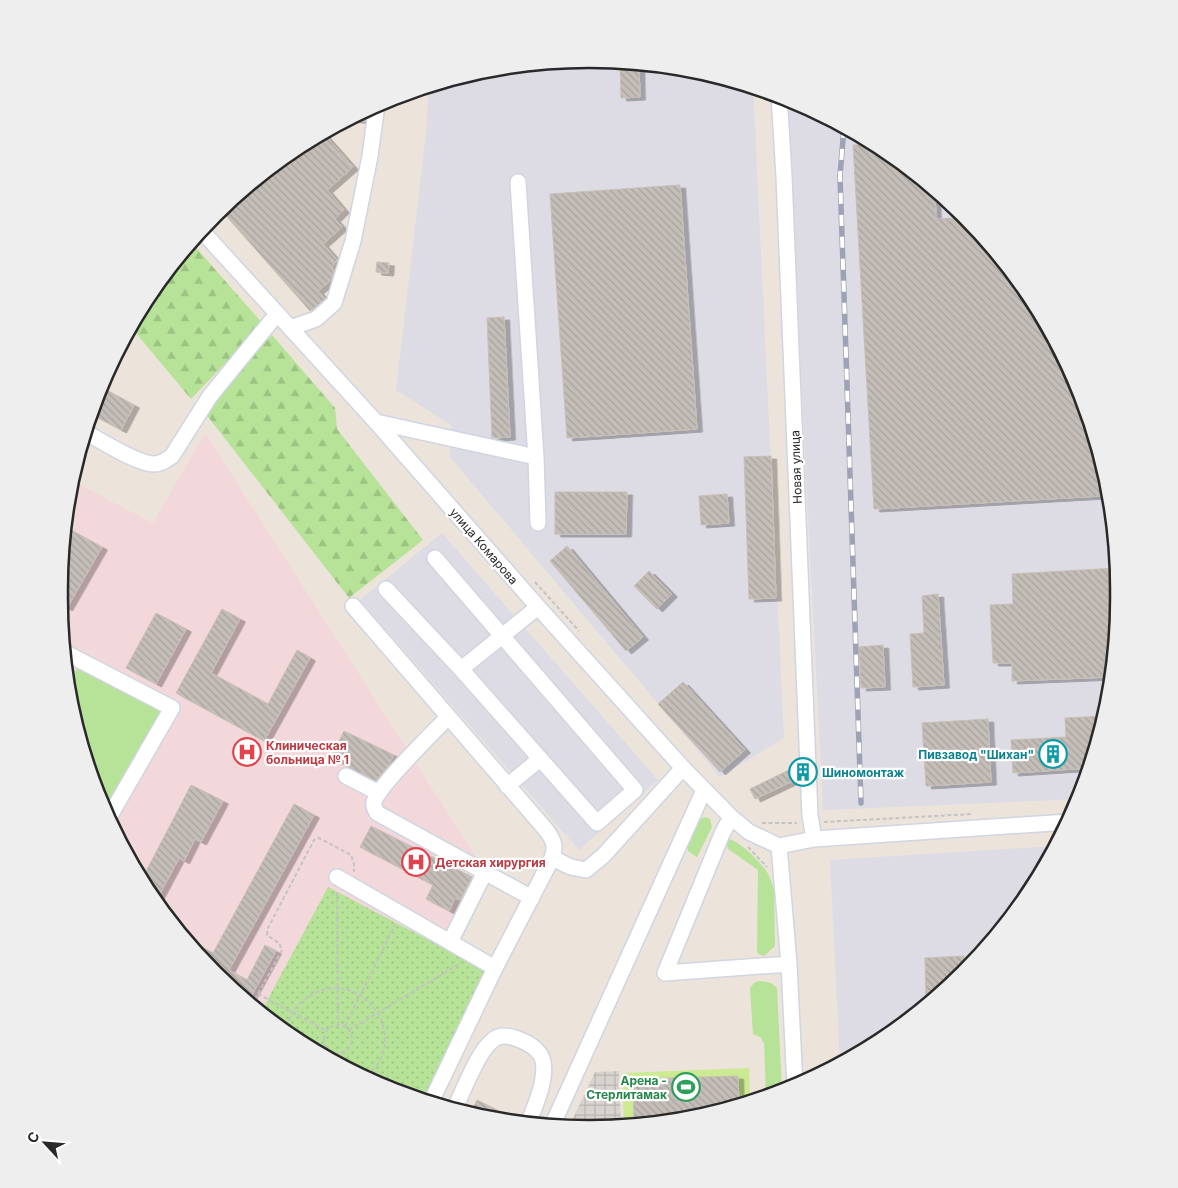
<svg xmlns="http://www.w3.org/2000/svg" width="1178" height="1188" viewBox="0 0 1178 1188" font-family="Inter,sans-serif">
<style>
.industrial{fill:#dddce4}
.medical{fill:#f3d8db}
.grass{fill:#b6e397}
.forest{fill:url(#forest-firs)}
.park{fill:url(#park-dots)}
.pitch{fill:#cbea92}
.plaza{fill:url(#plaza-grid)}
.building{fill:url(#building-back-hatch);stroke:#c7bfb5;filter:url(#shadow)}
.lines{fill:none;stroke-linecap:round;stroke-linejoin:round}
.minor-casing{stroke:#d0d5e2;stroke-width:18}
.path{stroke:#c3c3c3;stroke-width:2;stroke-dasharray:4 2.5;stroke-linecap:butt}
.minor{stroke:#fff;stroke-width:15}
.rail-casing{stroke:#9ea2b4;stroke-width:5.5}
.rail{stroke:#fff;stroke-width:4;stroke-dasharray:11;stroke-linecap:butt}
.labels{text-anchor:middle;dominant-baseline:central;stroke-width:4.5;stroke-linejoin:round;paint-order:stroke}
.street-label{font-size:12px;fill:#292929;stroke:#fff}
.health-label{font-size:12px;font-weight:bold;fill:#be3a42;stroke:#fff;text-anchor:start}
.culture-label{font-size:12px;font-weight:bold;fill:#0d838f;stroke:#fff;text-anchor:end}
.leisure-label{font-size:12px;font-weight:bold;fill:#27864d;stroke:#fff;text-anchor:end}
.rim{fill:none;stroke:#292929;stroke-width:2.5}
</style>
<defs>
<pattern id="forest-firs" width="22" height="20" patternUnits="userSpaceOnUse" patternTransform="scale(1.25)"><rect width="22" height="20" fill="#b6e397"/><path d="M5 1l3.5 6h-7zM16 11l3.5 6h-7z" fill="#9cc382"/></pattern>
<pattern id="park-dots" width="8" height="8" patternUnits="userSpaceOnUse" patternTransform="scale(1.25)"><rect width="8" height="8" fill="#b6e397"/><path d="M2 2h.1M6 6h.1" fill="none" stroke="#9cc382" stroke-width="1.8" stroke-linecap="round"/></pattern>
<pattern id="plaza-grid" width="8" height="8" patternUnits="userSpaceOnUse" patternTransform="scale(1.25)"><rect width="8" height="8" fill="#d8d3ce"/><path d="M0 4h8M4 0v8" fill="none" stroke="#b9b5b1"/></pattern>
<pattern id="building-back-hatch" width="6" height="6" patternUnits="userSpaceOnUse" patternTransform="scale(1.25)"><rect width="6" height="6" fill="#c4bdb8"/><path d="M-1 5l2 2M0 0l6 6M5-1l2 2" fill="none" stroke="#a8a29e"/></pattern>
<filter id="shadow"><feDropShadow dx="5.5" dy="3" stdDeviation="0" flood-color="#0004"/></filter>
</defs>
<rect width="100%" height="100%" fill="#ece3db"/>
<path class="industrial" d="M589 59 692 69 753 87 784 738 720 777 450 457 451 425 396 390 426 133 429 86 485 69Z
M787 98 883 148 964 214 1030 294 1079 386 1109 485 1119 589 1109 702 1080 799 823 810Z
M442 533 658 780 579 850 360 600Z
M1056 846 1030 893 964 974 884 1040 840 1063 830 860Z"/>
<path class="medical" d="M205 433 486 873 380 1085 295 1040 214 974 148 894 99 802 69 703 59 599 71 480 153 523Z"/>
<path class="grass" d="M78 667 164 711 106 815 99 802 69 703 67 686Z
M705 817 710 819 712 827 697 857 688 851V844L700 819Z
M729 839C741 842 764 865 769 876 772 881 773 886 774 891L775 946 764 956 759 954 757 952 758 870 728 849 727 845Z
M760 981 771 983 777 988 782 1092 766 1097 764 1043 760 1037 753 1034 750 988 755 982Z"/>
<path class="forest" d="M191 242 263 324 191 399 131 327 148 295Z
M272 335 335 408 337 429 423 540 349 598 202 409Z"/>
<path class="park" d="M328 887 497 976 435 1104 386 1089 295 1040 261 1012Z"/>
<path class="pitch" d="M749 1068 750 1102 693 1119 624 1126 622 1073Z"/>
<path class="plaza" d="M619 1071 621 1126 589 1129 569 1127 595 1072Z"/>
<path class="building" d="M620 62 639 64 640 97 621 98Z
M367 109 365 121 349 119Z
M323 133 353 167 327 190 344 210 335 219 342 227 323 244 337 260 332 267 334 270 331 280 318 291 325 299 310 311 220 209 294 148Z
M876 144 883 148 935 190 936 219 967 217 1030 294 1079 386 1098 450 1101 496 874 509 853 145Z
M680 185 697 429 567 438 550 194Z
M377 262 389 263 388 273 376 272Z
M504 317 510 437 494 438H492L487 318Z
M99 386 134 405 121 430 91 414Z
M771 456 776 598 749 599 744 457Z
M555 492H627L626 534H555Z
M727 494 729 523 701 525 699 496Z
M65 527 102 547 67 608 59 603V599L63 553 69 543 64 541Z
M567 546 643 637 626 651 550 561Z
M1117 568 1119 589 1111 677 1012 681V663H993L990 605 1013 604 1012 574Z
M649 571 672 594 657 609 634 586Z
M938 594 944 685 913 687 910 634 924 633 922 596Z
M222 609 240 619 211 673 268 704 297 650 310 658 264 741 176 693Z
M156 613 186 629 156 684 126 668Z
M883 645 885 687 861 688 859 647Z
M683 682 745 750 720 772 658 704Z
M1105 716 1089 768 1013 773 1011 740 1066 737 1065 718Z
M988 719 991 782 926 786 922 723Z
M344 731 394 755 388 766 376 781 331 758Z
M795 767 799 778 755 799 750 789Z
M191 785 223 801 201 842 195 839 184 861 179 858 155 903 148 894 141 881Z
M294 804 314 815 229 970 247 980 265 945 276 951 248 1002 214 974 185 938 213 953Z
M371 826 472 877 460 900 455 898 449 911 426 899 433 885 360 847Z
M964 956 965 973 926 1005 925 958Z
M738 1076 739 1105 693 1119 634 1125 633 1079Z
M477 1100 499 1111 494 1120 470 1114Z"/>
<g class="lines">
<defs>
<path id="minor" d="M779 95 784 176 810 816 814 839
M518 182 536 457 538 523
M201 230 376 422 538 607 683 768 731 817 749 832 779 846
M290 328 316 319 334 303 353 241 370 156 377 104
M376 422 536 457
M85 432C102 441 137 464 154 464 161 464 166 460 172 456L210 396 277 314
M435 558 635 790 597 823 461 669
M386 589 461 669 538 607
M353 606 547 831C554 841 556 846 552 858L495 968 431 1102
M64 652 172 708 108 819
M448 717C434 732 378 786 374 802 373 807 375 809 377 813L532 898
M346 776 379 793
M507 786 540 759
M731 817 722 834 665 973 789 964
M779 846 814 839 1068 822
M779 846 789 964 795 1087
M552 858 571 867 586 870 603 856 683 768
M337 877 495 968
M450 942 485 872
M454 1110C463 1092 478 1051 493 1040 500 1034 510 1036 518 1039 526 1042 535 1047 540 1054 551 1070 535 1107 528 1123
M552 1126 704 790"/>
</defs>
<use href="#minor" class="minor-casing"/>
<path class="path" d="M535 582 579 631
M1069 808H1076
M824 822 972 814
M762 823H797
M748 847 767 867
M337 892 338 1025
M258 994 327 1031
M252 1005 282 950 279 943 267 935 268 928 314 840 319 838 351 855 354 864V872
M324 1039a14 14 0 1 1 28 0a14 14 0 1 1-28 0Z
M345 1026 395 925
M349 1030 461 963
M286 1033C287 1028 288 1022 290 1018 293 1009 300 1003 307 998 344 970 392 1006 384 1049 382 1061 373 1070 366 1078
M316 1051 326 1045
M336 1053 337 1063"/>
<use href="#minor" class="minor"/>
<defs>
<path id="rail" d="M844 127 840 176 861 803"/>
</defs>
<use href="#rail" class="rail-casing"/>
<use href="#rail" class="rail"/>
</g>
<defs>
<symbol id="hospital-ring" viewBox="-11 -11 22 22"><circle r="9.5" fill="#fff" stroke="#e0444e" stroke-width="1.5"/><path d="M-5-5h3v3.5h4V-5h3V5h-3V1.5h-4V5h-3Z" fill="#e0444e"/></symbol>
<symbol id="building-ring" viewBox="-11 -11 22 22"><circle r="9.5" fill="#fff" stroke="#0f9aa8" stroke-width="1.5"/><path d="M-4-6H4V6H1V3H-1V6H-4ZM-2.5-4.3h1.7v1.8h-1.7ZM.8-4.3h1.7v1.8H.8ZM-2.5-1h1.7V.8h-1.7ZM.8-1h1.7V.8H.8Z" fill="#0f9aa8"/></symbol>
<symbol id="stadium-ring" viewBox="-11 -11 22 22"><circle r="9.5" fill="#fff" stroke="#2e9e5b" stroke-width="1.5"/><path d="M0-5a6.5 5 0 1 0 0 10a6.5 5 0 1 0 0-10ZM-3.5-1.8h7v3.6h-7Z" fill="#2e9e5b"/></symbol>
</defs>
<g fill-rule="evenodd">
<use href="#hospital-ring" x="231" y="736" width="32" height="32"/>
<use href="#building-ring" x="1037" y="738" width="32" height="32"/>
<use href="#building-ring" x="787" y="756" width="32" height="32"/>
<use href="#hospital-ring" x="400" y="846" width="32" height="32"/>
<use href="#stadium-ring" x="670" y="1071" width="32" height="32"/>
</g>
<g class="labels">
<g class="street-label">
<text transform="translate(796 467) rotate(-92)">Новая улица</text>
<text transform="translate(484 546) rotate(49)">улица Комарова</text>
</g>
<g class="health-label">
<text x="266" y="745">Клиническая<tspan x="266" dy="14">больница № 1</tspan></text>
<text x="435" y="862">Детская хирургия</text>
</g>
<g class="culture-label">
<text x="1034" y="754">Пивзавод "Шихан"</text>
<text x="822" y="772" text-anchor="start">Шиномонтаж</text>
</g>
<g class="leisure-label">
<text x="667" y="1080">Арена -<tspan x="667" dy="14">Стерлитамак</tspan></text>
</g>
</g>
<path d="M0 0H1178V1188H0ZM589 68H589A521 521 0 0 1 1110 589V599A521 521 0 0 1 589 1120H589A521 521 0 0 1 68 599V589A521 521 0 0 1 589 68Z" fill="#eee" fill-rule="evenodd"/>
<path class="rim" d="M589 68H589A521 521 0 0 1 1110 589V599A521 521 0 0 1 589 1120H589A521 521 0 0 1 68 599V589A521 521 0 0 1 589 68Z"/>
<g transform="translate(45 1143) rotate(296)" stroke="#ffffff" stroke-width="4" paint-order="stroke">
<path d="M0-4L9 19L0 12L-9 19Z" fill="#292929"/>
<text y="-8" font-size="14" font-weight="bold" text-anchor="middle" fill="#292929">С</text>
</g>
</svg>
